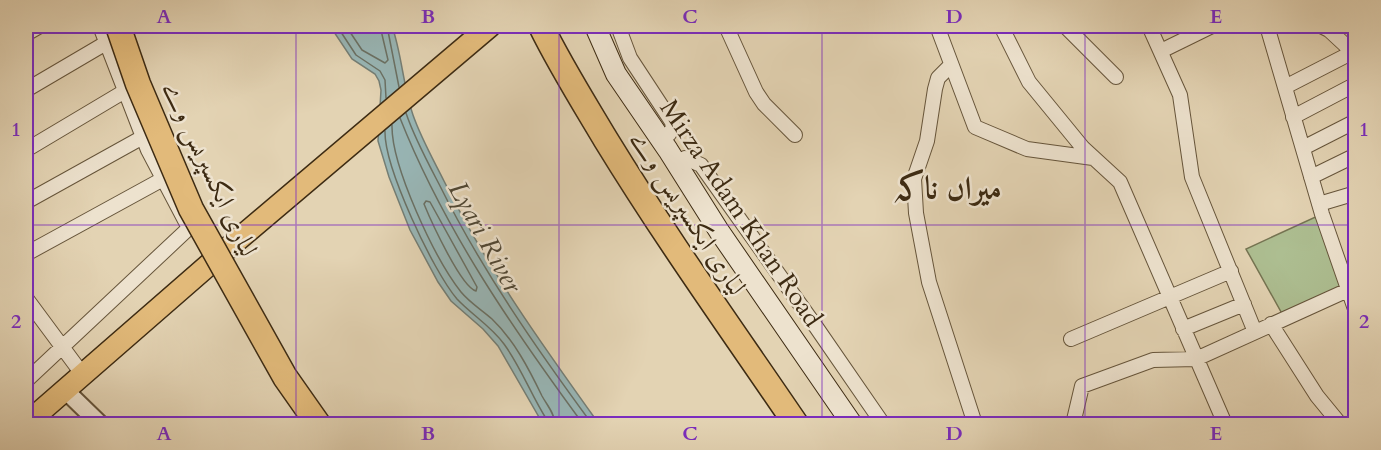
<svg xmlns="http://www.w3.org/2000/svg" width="1381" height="450" viewBox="0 0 1381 450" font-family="Cardo,Amiri,serif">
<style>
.green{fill:#adbe91;stroke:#757452;stroke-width:1.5}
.water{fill:#98b6b6;stroke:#747e75;stroke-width:1.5}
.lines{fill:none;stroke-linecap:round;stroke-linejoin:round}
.shore{stroke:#6a7064;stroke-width:1.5}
.minor-casing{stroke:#66553b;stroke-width:16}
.tertiary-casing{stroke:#66553b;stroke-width:20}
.secondary-casing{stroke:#3d2b13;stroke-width:22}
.primary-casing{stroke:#3d2b13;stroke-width:24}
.motorway-casing{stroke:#3d2b13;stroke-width:27}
.minor{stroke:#ede2ce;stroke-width:14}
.tertiary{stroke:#ede2ce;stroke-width:16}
.secondary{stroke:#ede2ce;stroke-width:20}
.primary{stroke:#e2ba7a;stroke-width:21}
.motorway{stroke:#e2ba7a;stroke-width:24}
.motorway-bridge-casing{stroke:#3d2b13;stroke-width:27;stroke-linecap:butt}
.motorway-bridge{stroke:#e2ba7a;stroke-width:24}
.grid{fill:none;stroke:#7b2cbf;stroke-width:1.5;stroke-opacity:0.55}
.labels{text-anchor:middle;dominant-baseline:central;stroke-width:5;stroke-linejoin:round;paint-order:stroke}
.street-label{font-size:26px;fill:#3d2b13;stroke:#ede2ce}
.water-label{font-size:27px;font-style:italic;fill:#4f4734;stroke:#ede2ce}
.district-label{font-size:32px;font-weight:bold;fill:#3d2b13;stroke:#ede2ce}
.neatline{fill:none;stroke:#7b2cbf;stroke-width:2}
.grid-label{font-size:20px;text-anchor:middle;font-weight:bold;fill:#7b2cbf}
</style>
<rect width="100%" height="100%" fill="#e3d3b3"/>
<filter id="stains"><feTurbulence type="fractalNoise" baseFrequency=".00333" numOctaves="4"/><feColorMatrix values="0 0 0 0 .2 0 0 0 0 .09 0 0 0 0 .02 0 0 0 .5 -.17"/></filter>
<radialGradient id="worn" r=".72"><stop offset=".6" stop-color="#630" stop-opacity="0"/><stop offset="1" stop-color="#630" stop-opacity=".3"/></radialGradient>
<path class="green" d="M1322 214 1348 290 1285 319 1246 249Z"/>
<path class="water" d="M330 26H392C402 55 403 86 413 115 421 138 433 159 444 181 487 268 543 346 599 424H543L498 346 483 329 451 301 438 282 410 230 389 177 378 141 381 90 379 81 375 74 352 59Z"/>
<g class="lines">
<path class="shore" d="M337 26 356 55 380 71 385 80 386 98
M346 26 362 50 385 63 388 60 380 26
M387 26 399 87
M406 113C414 137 427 161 439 184 481 269 536 348 592 424
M400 118C444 229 513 329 583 424
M392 125C391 166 435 259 461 292 470 303 482 310 492 319 514 340 529 369 542 396 547 405 555 414 555 424
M385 131C384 167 433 271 457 299 472 315 491 326 504 344 521 367 531 395 547 420L548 424
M426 201 430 202 477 287 476 291C461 287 431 221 424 204Z"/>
<defs>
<path id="minor" d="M618 26 630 58 672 122 673 128 669 134 661 139
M726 26 756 92 764 104 795 135
M937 26 975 127 1027 149 1093 158
M1001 26 1029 82 1083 148 1120 182 1225 424
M1065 26 1116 77
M1149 26 1180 95 1192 177 1255 332
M1267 26 1322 214 1356 312
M1321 26 1329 30 1356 55
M26 34 40 26
M1161 51 1212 26
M951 65 938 78 935 89 927 141 914 179 916 213 929 282 975 424
M1285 87 1353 52
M26 90 106 43
M1293 117 1356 84
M1303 148 1356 121
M26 150 125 91
M677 163 685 158 701 165 814 324 883 424
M1311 177 1356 155
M26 202 143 137
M1319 204 1356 193
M26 254 163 179
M26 298 83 375
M1271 324 1317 396 1340 424
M1183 329 1244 304
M1071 339 1231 271
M26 381 189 228 148 150 100 26
M1073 424 1082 386 1153 360 1196 359 1348 290"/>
<path id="tertiary" d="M65 390 100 424"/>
<path id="secondary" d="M595 26 616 74 668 150 719 231 852 424"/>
<path id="primary" d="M26 424 228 248 490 26"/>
<path id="motorway" d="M541 26C560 65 584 103 606 140 666 238 732 330 796 424"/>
</defs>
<use href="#minor" class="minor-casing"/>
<use href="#tertiary" class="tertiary-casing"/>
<use href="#secondary" class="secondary-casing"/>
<use href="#primary" class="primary-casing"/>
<use href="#motorway" class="motorway-casing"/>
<use href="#minor" class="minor"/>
<use href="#tertiary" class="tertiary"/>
<use href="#secondary" class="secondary"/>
<use href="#primary" class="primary"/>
<use href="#motorway" class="motorway"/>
<defs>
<path id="motorway-bridge" d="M118 26 138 84 191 209 285 377 318 424"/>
</defs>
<use href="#motorway-bridge" class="motorway-bridge-casing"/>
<use href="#motorway-bridge" class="motorway-bridge"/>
</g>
<path class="grid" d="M296 26V424M559 26V424M822 26V424M1085 26V424M26 225H1356"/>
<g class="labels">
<g class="street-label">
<text transform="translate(210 169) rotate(65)">لیاری ایکسپریس وے</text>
<text transform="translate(688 213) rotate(57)">لیاری ایکسپریس وے</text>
<text transform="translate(741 213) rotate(56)">Mirza Adam Khan Road</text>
</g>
<g class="water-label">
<text transform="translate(485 237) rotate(61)">Lyari River</text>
</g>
<g class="district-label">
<text x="947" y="189">میراں ناکہ</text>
</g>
</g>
<rect width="1381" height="450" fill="none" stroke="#e3d3b3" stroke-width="66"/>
<rect x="33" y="33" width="1315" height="384" class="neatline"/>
<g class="grid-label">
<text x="164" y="23">A</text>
<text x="428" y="23">B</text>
<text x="690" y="23">C</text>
<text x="954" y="23">D</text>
<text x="1216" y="23">E</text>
<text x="16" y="136">1</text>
<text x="1364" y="136">1</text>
<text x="16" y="328">2</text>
<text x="1364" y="328">2</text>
<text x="164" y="440">A</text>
<text x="428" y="440">B</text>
<text x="690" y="440">C</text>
<text x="954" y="440">D</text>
<text x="1216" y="440">E</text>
</g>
<rect width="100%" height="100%" filter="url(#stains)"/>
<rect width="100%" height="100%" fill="url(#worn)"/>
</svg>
